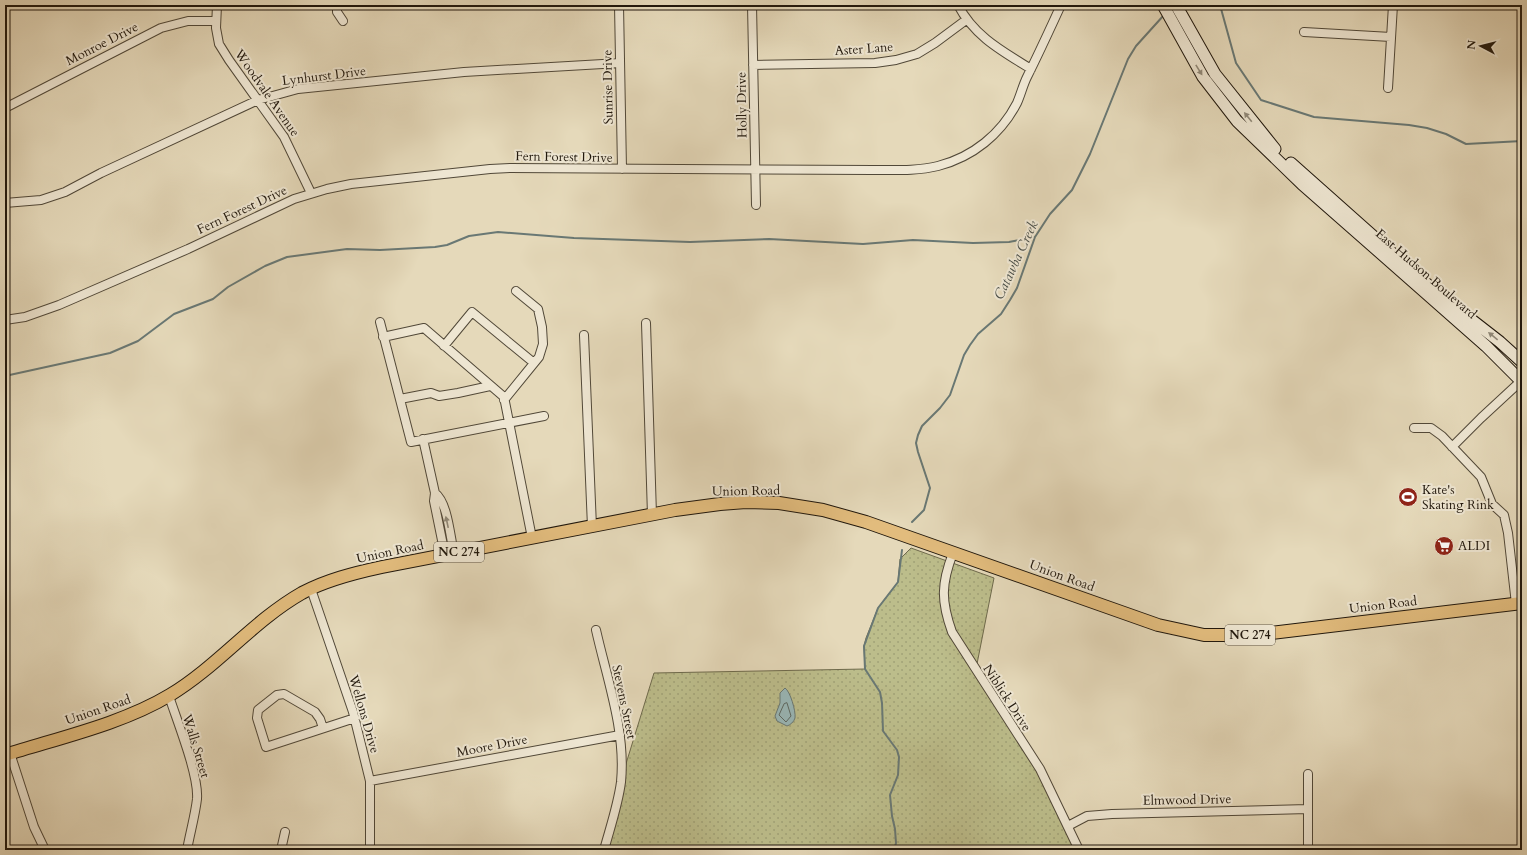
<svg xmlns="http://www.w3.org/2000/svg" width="1527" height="855" viewBox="0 0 1527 855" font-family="Cardo,serif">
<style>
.grass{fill:url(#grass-dots);stroke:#6e6a4c}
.water{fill:#99b8b9;stroke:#697874}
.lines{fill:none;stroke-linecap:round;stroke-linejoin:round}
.shore{stroke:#5c6862;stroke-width:1}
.stream{stroke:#697874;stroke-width:2}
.minor-casing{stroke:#514838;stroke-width:10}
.secondary-casing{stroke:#20170c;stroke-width:13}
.primary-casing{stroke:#20170c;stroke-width:14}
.minor{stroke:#eee6d2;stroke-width:8}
.secondary{stroke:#eee6d2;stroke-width:11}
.primary{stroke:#e2bc7d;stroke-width:12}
.oneway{fill:#918979}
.labels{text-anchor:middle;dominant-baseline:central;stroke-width:4;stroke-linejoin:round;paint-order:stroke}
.shield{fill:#eee6d2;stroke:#5e5547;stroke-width:1}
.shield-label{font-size:12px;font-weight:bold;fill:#20170c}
.street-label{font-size:13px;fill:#20170c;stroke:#eee6d2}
.poi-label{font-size:13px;fill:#20170c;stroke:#eee6d2;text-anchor:start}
.water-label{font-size:14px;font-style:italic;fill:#4a4f49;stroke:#eee6d2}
</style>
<defs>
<pattern id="grass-dots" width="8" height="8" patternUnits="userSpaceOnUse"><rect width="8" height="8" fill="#bcbd8b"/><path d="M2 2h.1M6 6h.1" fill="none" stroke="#a1a277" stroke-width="1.8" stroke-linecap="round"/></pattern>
</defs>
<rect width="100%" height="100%" fill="#e5d9ba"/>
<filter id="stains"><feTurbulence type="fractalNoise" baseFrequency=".005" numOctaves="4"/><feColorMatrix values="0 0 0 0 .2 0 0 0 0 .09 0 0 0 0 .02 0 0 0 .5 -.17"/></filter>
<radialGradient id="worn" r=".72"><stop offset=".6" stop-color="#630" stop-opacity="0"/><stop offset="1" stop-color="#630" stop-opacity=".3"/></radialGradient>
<path class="grass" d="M911 548 994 578 975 674 1038 771 1075 850H607L625 767 654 673 865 669 864 646 866 638 878 608 898 582 900 559Z"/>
<path class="water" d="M785 688C790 691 796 711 795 718 794 722 790 725 787 726L777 721 775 716 780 703V693Z"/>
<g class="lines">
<path class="shore" d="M787 703 791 716 786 722 779 715 784 704Z"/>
<path class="stream" d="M1220 5 1236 63 1261 100 1314 117 1409 125 1427 128 1446 134 1466 144 1522 141
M5 376 110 353 138 341 174 314 213 299 228 287 265 266 287 257 347 249 380 250 435 247 447 245 469 236 498 232 574 238 690 242 769 239 863 244 913 240 973 243 1009 242 1035 237
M912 522 924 510 930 488 918 452 916 443 918 435 922 426 940 408 950 395 964 355 970 345 978 334 1001 314 1010 300 1017 288 1035 237 1050 214 1072 190 1090 154 1128 59 1136 46 1164 15
M894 850 896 843 895 829 892 816 890 795 898 775 899 757 897 750 883 731 882 703 880 692 865 669 864 646 878 608 898 582 902 550"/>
<defs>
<path id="minor" d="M217 5 216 28 219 44 229 60 284 137 311 193
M337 5V12L343 21
M619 5 622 169
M752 5 756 205
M958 5C974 36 1002 51 1031 69
M1304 32 1391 37
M753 65 875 63 896 60 917 54 935 43 966 20
M1388 88 1393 5
M5 108 161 28 188 21H216
M5 203 41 200 65 192 101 173 258 100 298 89 464 72 620 63
M5 320 25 317 59 305 188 249 294 199 327 189 351 184 490 169 510 168 874 170C895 170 918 171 938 166 973 157 1001 134 1017 103 1021 94 1023 85 1027 77 1039 53 1050 29 1061 5
M380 322 411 442 544 416
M646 323 652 515
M584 335 592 527
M383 337 424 328 504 397 532 538
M444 346 472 312 534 363
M400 399 431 393 439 396 458 393 490 386
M504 400 539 357 543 344 542 327 538 309 516 291
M1414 428H1431L1442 436 1481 477 1492 504 1504 515 1508 533 1516 604
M423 439 435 493 434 501 445 555
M1452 447 1481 418 1521 381
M435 493C448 503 450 537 454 553
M953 553C941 584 941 601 952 632L1040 769 1079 850
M311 589 353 712 370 781V850
M596 630C607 679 626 731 621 782 618 805 610 828 604 850
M169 696C177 721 199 775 197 799 195 816 190 833 187 850
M323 728 320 719 315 712 284 694 277 695 258 710 257 718 266 747 355 718
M10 753 34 827 45 850
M1308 774V850
M370 781 620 735
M1068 826 1087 816 1112 814 1308 809
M281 850 285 832"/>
<path id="secondary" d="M1163 5 1203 77 1237 121 1302 184 1486 346 1522 382
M1176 5 1215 74 1275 149
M1291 163 1437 293 1500 342 1522 362"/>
<path id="primary" d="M5 755C58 738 122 724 170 695 218 666 253 621 302 593 326 580 354 573 382 567L675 510 720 504 746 502 779 503 823 510 866 522 1158 625 1204 635H1254L1522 603"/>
</defs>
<use href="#minor" class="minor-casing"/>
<use href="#secondary" class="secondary-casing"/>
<use href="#primary" class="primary-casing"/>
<use href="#minor" class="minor"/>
<use href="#secondary" class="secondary"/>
<use href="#primary" class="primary"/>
</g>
<defs><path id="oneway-solid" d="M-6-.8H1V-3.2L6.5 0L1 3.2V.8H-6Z"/></defs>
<g class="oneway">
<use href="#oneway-solid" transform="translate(1199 70) rotate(58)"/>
<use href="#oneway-solid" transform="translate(1248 117) rotate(-129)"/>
<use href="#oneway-solid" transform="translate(1493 336) rotate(-141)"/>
<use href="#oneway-solid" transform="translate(447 522) rotate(-102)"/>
</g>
<defs>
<symbol id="stadium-disc" viewBox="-11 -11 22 22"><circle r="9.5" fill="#8f2418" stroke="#eee6d2"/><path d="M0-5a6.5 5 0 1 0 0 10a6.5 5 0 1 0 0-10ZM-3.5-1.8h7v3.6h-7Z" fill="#fff"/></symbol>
<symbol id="supermarket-disc" viewBox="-11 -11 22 22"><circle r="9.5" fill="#8f2418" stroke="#eee6d2"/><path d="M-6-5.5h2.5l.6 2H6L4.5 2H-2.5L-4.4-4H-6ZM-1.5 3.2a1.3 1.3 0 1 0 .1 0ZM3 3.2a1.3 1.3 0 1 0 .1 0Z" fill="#fff"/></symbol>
</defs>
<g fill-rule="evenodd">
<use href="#stadium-disc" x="1397" y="486" width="22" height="22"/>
<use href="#supermarket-disc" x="1433" y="535" width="22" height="22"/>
</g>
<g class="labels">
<g class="shield">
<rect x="434" y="542" width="50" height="20" rx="3"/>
<rect x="1225" y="625" width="50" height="20" rx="3"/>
</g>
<g class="shield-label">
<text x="459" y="552">NC 274</text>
<text x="1250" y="635">NC 274</text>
</g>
<g class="street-label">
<text transform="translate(102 44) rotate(-27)">Monroe Drive</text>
<text transform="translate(864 49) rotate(-4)">Aster Lane</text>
<text transform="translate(324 76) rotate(-7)">Lynhurst Drive</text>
<text transform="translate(608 87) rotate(-91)">Sunrise Drive</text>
<text transform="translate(267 93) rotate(55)">Woodvale Avenue</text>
<text transform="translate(742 105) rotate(-91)">Holly Drive</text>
<text transform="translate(564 157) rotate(1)">Fern Forest Drive</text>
<text transform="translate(242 210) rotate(-25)">Fern Forest Drive</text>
<text transform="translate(1426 274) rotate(41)">East Hudson Boulevard</text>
<text transform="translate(746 491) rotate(-1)">Union Road</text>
<text transform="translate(390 552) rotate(-12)">Union Road</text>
<text transform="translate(1062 576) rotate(20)">Union Road</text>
<text transform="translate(1383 605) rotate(-7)">Union Road</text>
<text transform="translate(1007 698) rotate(57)">Niblick Drive</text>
<text transform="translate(624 702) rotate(78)">Stevens Street</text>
<text transform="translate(98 710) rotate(-19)">Union Road</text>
<text transform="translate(364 714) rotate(74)">Wellons Drive</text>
<text transform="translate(196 746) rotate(73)">Walls Street</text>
<text transform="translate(492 746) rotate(-11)">Moore Drive</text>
<text transform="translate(1187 800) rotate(-1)">Elmwood Drive</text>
</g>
<g class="poi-label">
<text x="1422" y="490">Kate's<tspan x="1422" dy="15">Skating Rink</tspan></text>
<text x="1458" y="546">ALDI</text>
</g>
<g class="water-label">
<text transform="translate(1016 260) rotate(-65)">Catawba Creek</text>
</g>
</g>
<rect width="1527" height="855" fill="none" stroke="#e5d9ba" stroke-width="20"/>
<rect x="6" y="6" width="1515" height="843" fill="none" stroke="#20170c" stroke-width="2"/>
<rect x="10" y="10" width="1507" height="835" fill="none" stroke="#20170c"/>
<g transform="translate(1481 46) rotate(277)" stroke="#eee6d2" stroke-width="3" paint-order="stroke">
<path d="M0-3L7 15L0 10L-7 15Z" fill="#20170c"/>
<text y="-6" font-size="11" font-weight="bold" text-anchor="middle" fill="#20170c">N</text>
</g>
<rect width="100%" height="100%" filter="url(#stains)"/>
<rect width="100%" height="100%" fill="url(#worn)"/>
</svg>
